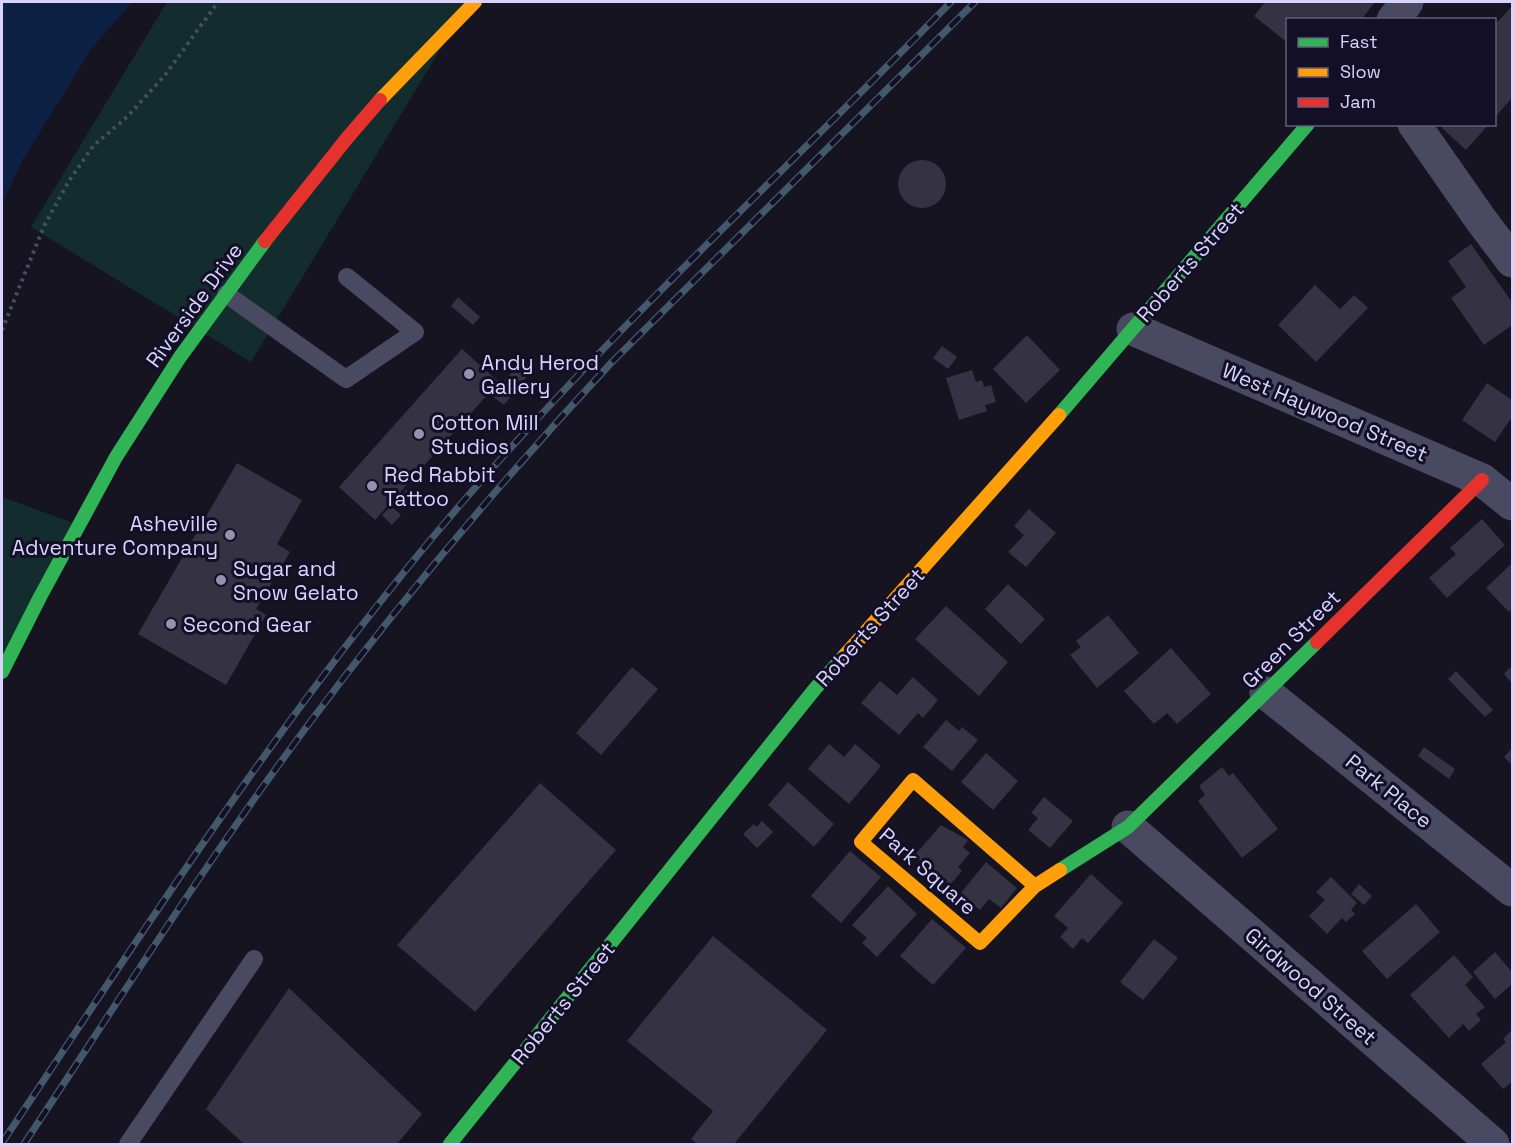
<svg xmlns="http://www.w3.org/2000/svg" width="1514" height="1146" viewBox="0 0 1514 1146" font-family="'Space Grotesk',sans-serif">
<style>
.green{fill:#132c2d}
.water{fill:#0d2144}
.building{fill:#343243}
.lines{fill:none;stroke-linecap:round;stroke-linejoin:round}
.path{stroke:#44505f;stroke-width:4;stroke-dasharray:3 4.5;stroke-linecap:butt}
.lane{stroke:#4a4962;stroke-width:18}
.street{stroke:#4a4962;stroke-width:33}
.fast{stroke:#30b455;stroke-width:14}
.slow{stroke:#ff9f0a;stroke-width:14}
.jam{stroke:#e5322d;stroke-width:14}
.rail-casing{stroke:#43596b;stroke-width:7}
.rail{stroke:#130f26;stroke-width:4.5;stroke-dasharray:14;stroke-linecap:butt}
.poi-dot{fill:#9591b1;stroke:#130f26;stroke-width:2}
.labels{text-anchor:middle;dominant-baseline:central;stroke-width:6;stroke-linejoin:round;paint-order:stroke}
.street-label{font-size:21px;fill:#d9d4ff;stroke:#130f26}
.poi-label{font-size:21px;fill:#d9d4ff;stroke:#130f26;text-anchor:start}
</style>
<rect width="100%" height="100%" fill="#161421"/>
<path class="green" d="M167 2H469L251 362 31 227Z
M2 497 79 525 2 667Z"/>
<path class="water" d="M2 2H132L91 49 24 158 2 203Z"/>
<path class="building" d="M1265 2H1375L1361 20H1288V43L1254 16Z
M1512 6V98L1494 118V26Z
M1444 124H1489L1466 150 1442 128Z
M898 184a24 24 0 1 1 48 0a24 24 0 1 1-48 0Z
M1471 244 1512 302V325L1484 345 1451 298 1466 287 1448 261Z
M1315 285 1340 309 1354 295 1368 308 1316 362 1278 325Z
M458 297 480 317 473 325 451 306Z
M1027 335 1060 370 1026 403 993 369Z
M942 346 957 357 948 369 933 358Z
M462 349 499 382 375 520 339 487Z
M517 366 528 375 504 405 492 396Z
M972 370 976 382 982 380 984 387 991 385 996 402 985 405 987 411 959 420 946 378Z
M1487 383 1512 400V417L1495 442 1462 420Z
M237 463 302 500 277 544 290 552 256 609 266 615 226 685 138 634Z
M406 490 415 497 407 508 398 501Z
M391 506 401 515 392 525 382 515Z
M1029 509 1056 533 1026 567 1008 552 1024 535 1014 526Z
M1482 519 1505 545 1447 598 1429 578 1456 554 1450 548Z
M1512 563V609L1509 612 1486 588Z
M1008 584 1045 619 1021 644 985 609Z
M946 606 1008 662 979 696 915 639Z
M1108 615 1139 653 1097 688 1070 655 1081 647 1076 641Z
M1171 648 1211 694 1177 724 1167 713 1154 724 1124 691Z
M1512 666V684L1504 674Z
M632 667 658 689 601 755 576 733Z
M1456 671 1493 710 1485 717 1448 679Z
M913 677 938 700 923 718 918 713 899 735 861 703 880 681 897 695Z
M946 720 959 731 962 727 978 740 952 771 923 747Z
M829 744 844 757 855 744 881 766 849 804 808 769Z
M1424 747 1455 769 1449 779 1418 756Z
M1512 748V765L1504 757Z
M986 753 1018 781 993 810 961 782Z
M1222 767 1229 776 1233 773 1278 829 1242 858 1198 801 1205 795 1199 786Z
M788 782 834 824 814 847 768 805Z
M540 783 616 850 475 1012 397 945Z
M1044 797 1073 821 1050 848 1028 830 1038 818 1031 813Z
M762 821 773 832 757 848 743 834 754 824 756 827Z
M941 825 968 840 963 847 970 853 958 867 962 871 949 886 914 856Z
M850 851 881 877 841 923 811 896Z
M986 862 1017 888 1001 908 989 899 980 910 960 894Z
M1091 874 1123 903 1088 943 1082 938 1073 949 1060 937 1068 928 1054 916Z
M1331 877 1357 903 1351 910 1355 914 1346 922 1342 918 1327 934 1309 916 1325 900 1316 892Z
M1359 884 1372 896 1364 905 1351 894Z
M888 886 917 914 877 957 862 943 867 938 852 925Z
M1416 904 1440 932 1387 979 1362 951Z
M932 919 966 948 933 985 900 956Z
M713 936 827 1030 734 1144H697L691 1139 713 1111 627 1041Z
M1154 939 1178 958 1143 1000 1120 982Z
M1495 952 1512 972V984L1495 999 1473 972Z
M1454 955 1473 977 1465 985 1485 1007 1476 1014 1481 1020 1469 1031 1463 1024 1449 1038 1410 995Z
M289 988 422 1114 397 1144H244L206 1109Z
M1512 1030V1082L1503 1089 1481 1064 1506 1042 1503 1039Z"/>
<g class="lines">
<path class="path" d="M2 330 44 226 69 181 93 146 127 117 165 75 218 2"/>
<path class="lane" d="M226 294 346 379 415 332 347 277
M128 1144 254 959"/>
<path class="street" d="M1393 20 1407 2
M1414 124 1481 220 1512 261
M1133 329 1482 480 1512 504
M1266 693 1512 890
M1128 827 1493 1144"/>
<path class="fast" d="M1059 415 1308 124
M2 672 40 597 116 457 180 357 265 241
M1060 870 1128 827 1317 642
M450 1144 814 690 845 655"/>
<path class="slow" d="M380 100 475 2
M845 655 1059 415
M1035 886 913 780 861 842 980 943 1035 886 1060 870"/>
<path class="jam" d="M265 241 348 137 380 100
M1317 642 1482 480"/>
<defs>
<path id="rail" d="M2 1143C147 925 289 704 460 505 614 327 787 169 951 2
M24 1144C116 1005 205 863 305 729 400 601 503 479 611 363L975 2"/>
</defs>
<use href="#rail" class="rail-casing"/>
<use href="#rail" class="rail"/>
</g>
<g class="poi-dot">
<circle cx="469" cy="374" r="6"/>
<circle cx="419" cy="434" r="6"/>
<circle cx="372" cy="486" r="6"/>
<circle cx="230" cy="535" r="6"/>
<circle cx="221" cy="580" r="6"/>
<circle cx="171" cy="624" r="6"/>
</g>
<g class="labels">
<g class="street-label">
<text transform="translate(1190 262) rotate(-49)">Roberts Street</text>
<text transform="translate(194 305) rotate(-54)">Riverside Drive</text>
<text transform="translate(1325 412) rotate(23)">West Haywood Street</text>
<text transform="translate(870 627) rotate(-48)">Roberts Street</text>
<text transform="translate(1291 639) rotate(-45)">Green Street</text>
<text transform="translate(1389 791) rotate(39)">Park Place</text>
<text transform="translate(928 871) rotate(41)">Park Square</text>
<text transform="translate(1311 986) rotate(41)">Girdwood Street</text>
<text transform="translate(563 1003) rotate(-51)">Roberts Street</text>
</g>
<g class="poi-label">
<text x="481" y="362">Andy Herod<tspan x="481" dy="24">Gallery</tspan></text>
<text x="431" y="422">Cotton Mill<tspan x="431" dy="24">Studios</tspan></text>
<text x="384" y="474">Red Rabbit<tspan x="384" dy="24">Tattoo</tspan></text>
<text x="218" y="523" text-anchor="end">Asheville<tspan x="218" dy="24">Adventure Company</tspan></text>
<text x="233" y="568">Sugar and<tspan x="233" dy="24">Snow Gelato</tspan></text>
<text x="183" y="624">Second Gear</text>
</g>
</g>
<rect width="1514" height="1146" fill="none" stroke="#d9d4ff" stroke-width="6"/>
<rect x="1286" y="18" width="210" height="108" fill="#130f26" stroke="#625e7d" stroke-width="1.5"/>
<rect x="1298" y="38" width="30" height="9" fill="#30b455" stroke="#625e7d" stroke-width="1.5"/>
<text x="1340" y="48" font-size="18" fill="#d9d4ff">Fast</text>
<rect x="1298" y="68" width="30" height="9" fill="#ff9f0a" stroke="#625e7d" stroke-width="1.5"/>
<text x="1340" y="78" font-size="18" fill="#d9d4ff">Slow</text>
<rect x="1298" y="98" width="30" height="9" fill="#e5322d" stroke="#625e7d" stroke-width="1.5"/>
<text x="1340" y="108" font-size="18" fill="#d9d4ff">Jam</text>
</svg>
